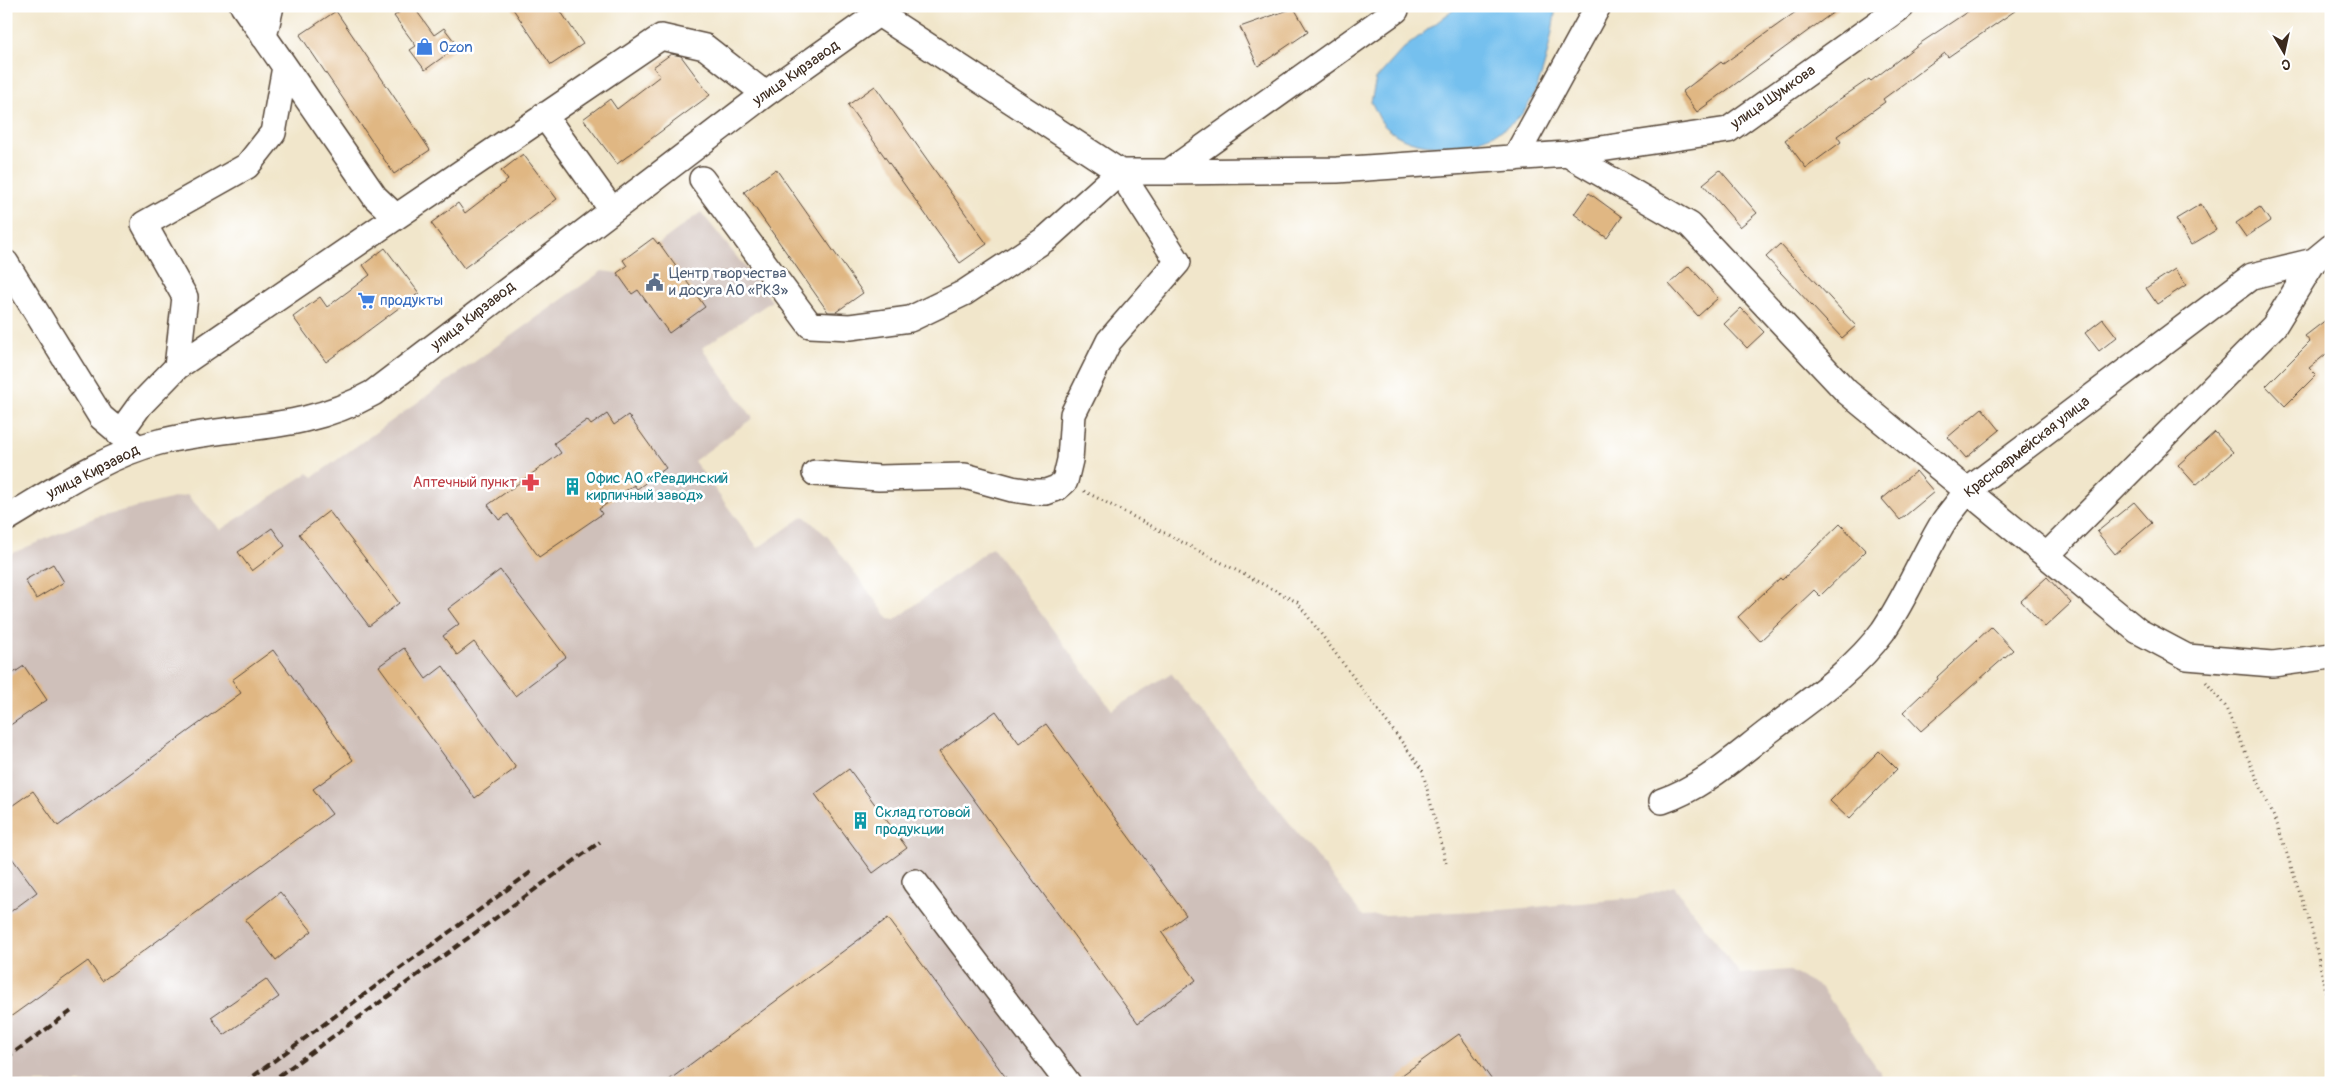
<svg xmlns="http://www.w3.org/2000/svg" width="2337" height="1089" viewBox="0 0 2337 1089" font-family="Pangolin,sans-serif">
<style>
.industrial{fill:#cfc0ba}
.water{fill:#75c0ee;stroke:#587586}
.building{fill:#e0b783}
.lines{fill:none;stroke-linecap:round;stroke-linejoin:round}
.minor-casing{stroke:#564638;stroke-width:28}
.path{stroke:#564638;stroke-width:3;stroke-dasharray:1 4;stroke-linecap:butt}
.minor{stroke:#fff;stroke-width:25}
.rail{stroke:#3b2a1e;stroke-width:4;stroke-dasharray:8 4;stroke-linecap:butt}
.labels{text-anchor:middle;dominant-baseline:central;stroke-width:5;stroke-linejoin:round;paint-order:stroke}
.shop-label{font-size:15px;fill:#366cbe;stroke:#fff;text-anchor:start}
.street-label{font-size:15px;fill:#3b2a1e;stroke:#fff}
.service-label{font-size:15px;fill:#4e5e75;stroke:#fff;text-anchor:start}
.culture-label{font-size:15px;fill:#0d838f;stroke:#fff;text-anchor:start}
.health-label{font-size:15px;fill:#be3a42;stroke:#fff;text-anchor:end}
</style>
<rect width="100%" height="100%" fill="#fff"/>
<filter id="ink" filterUnits="userSpaceOnUse"><feTurbulence type="fractalNoise" baseFrequency=".02" numOctaves="2"/><feDisplacementMap in="SourceGraphic" scale="10" xChannelSelector="R" yChannelSelector="G"/><feConvolveMatrix kernelMatrix="1 2 1 2 8 2 1 2 1" color-interpolation-filters="sRGB"/></filter>
<filter id="wash" filterUnits="userSpaceOnUse"><feTurbulence type="fractalNoise" baseFrequency=".0096" numOctaves="4" result="noise"/><feDisplacementMap in="SourceGraphic" scale="20" xChannelSelector="R" yChannelSelector="G"/><feGaussianBlur stdDeviation="1.12" result="paint"/><feColorMatrix in="noise" values="0 0 0 0 0 0 0 0 0 0 0 0 0 0 0 0 0 1.4 0 .05"/><feComposite in="paint" operator="in"/></filter>
<g filter="url(#wash)">
<rect width="100%" height="100%" fill="#f1e6cb"/>
<path class="industrial" d="M701 212 772 301 702 348 753 418 694 461 758 548 804 516 828 537 889 619 895 620 992 547 1112 710 1171 673 1363 916 1501 910 1637 898 1674 886 1740 974 1788 970 1822 988 1880 1072 1885 1083H6V556L96 517 187 495 220 530 308 473 313 477 602 271 618 273 627 266 623 260 653 238 658 244Z"/>
<path class="water" d="M1458 6H1556C1552 37 1542 91 1521 115 1492 147 1420 158 1387 128 1380 123 1376 110 1371 102L1376 79 1403 49Z"/>
<g id="blocks">
<path class="building" d="M408 6H413L434 35 444 28 458 46 425 70 410 50 416 46 394 16Z
M511 6H557L583 44 551 65Z
M1804 6H1842L1697 112 1682 92 1721 62 1723 64Z
M1976 6H2022L1948 57 1945 53 1883 99 1885 102 1837 136 1841 142 1806 168 1785 140 1834 103 1869 79 1871 81 1919 44Z
M1294 8 1308 32 1258 66 1240 27Z
M336 11 430 150 394 174 300 35Z
M671 54 681 56 710 95 617 164 583 119 610 99 617 109 660 76 653 67Z
M875 86 987 244 960 263 848 105Z
M523 154 557 199 464 268 431 223 458 203 465 213 508 180 501 171Z
M776 169 863 293 836 312H828L744 192Z
M1720 170 1757 213 1740 227 1703 184Z
M1589 193 1622 217 1607 238 1574 214Z
M2201 204 2216 230 2191 245 2176 219Z
M2260 207 2270 221 2246 237 2236 223Z
M653 238 658 244 659 243 705 307 669 333 638 290 632 294 617 273 627 266 623 260Z
M1780 244 1856 326 1842 338 1766 257Z
M385 248 419 293 326 362 293 317 320 297 327 307 370 275 363 265Z
M1689 266 1718 298 1698 316 1669 284Z
M2175 269 2186 285 2157 304 2146 288Z
M1741 308 1764 332 1747 348 1724 324Z
M2331 316V350L2309 368 2316 375 2285 406 2266 386 2310 342 2305 336Z
M2103 319 2117 337 2099 351 2085 333Z
M1982 408 2000 430 1966 458 1948 437Z
M607 414 614 425 628 415 666 468 637 489 634 485 599 509 602 514 539 557 508 514 499 520 488 505 561 453 554 443 587 420 591 425Z
M2215 432 2233 452 2196 485 2178 465Z
M1916 471 1934 492 1900 520 1882 499Z
M2134 502 2152 523 2115 554 2097 532Z
M329 511 399 603 369 626 299 534Z
M1840 524 1866 551 1820 596 1814 590 1760 641 1738 617 1780 578 1782 580Z
M272 528 285 546 252 571 238 552Z
M53 564 64 582 36 599 25 580Z
M500 570 566 657 515 696 474 642 457 655 443 636 459 624 448 609Z
M2047 577 2071 603 2045 627 2021 601Z
M1991 627 2013 650 1921 731 1903 712 1938 679 1937 677Z
M404 648 426 679 443 666 516 768 475 798 379 666Z
M273 650 353 760 313 789 332 814 102 981 88 961 6 1020V915L37 892 6 850V810L33 791 58 826 241 693 232 680Z
M24 666 47 700 6 728V678Z
M996 711 1019 743 1046 724 1186 915 1162 933 1196 980 1138 1023 939 752Z
M1879 751 1897 769 1849 819 1830 801Z
M849 769 907 848 873 873 815 794Z
M280 892 312 931 276 960 245 920Z
M888 918 1010 1083H665Z
M266 979 279 997 224 1035 211 1017Z
M1459 1034 1494 1083H1391Z"/>
</g>
</g>
<g filter="url(#ink)">
<use href="#blocks" fill-opacity="0" stroke="#564638" stroke-width="1"/>
<g class="lines">
<defs>
<path id="minor" d="M243 6 375 197 396 217 661 37 705 47 765 94
M879 14 1120 172H1169L1337 170 1567 154 1728 130 1902 6
M264 37 271 6
M544 115 612 210
M1567 154 1690 225 1847 392 2138 631 2187 657 2273 664 2331 656
M1515 158 1598 6
M1169 172 1396 10
M702 179 810 325 850 327 910 319 964 293 1047 238 1120 172 1178 262 1109 341 1073 414 1070 460 1065 481 1057 488 1046 492H1032L1012 489 965 476 879 478 815 473
M6 263 101 417 133 444
M177 367 396 217
M119 434 140 405 177 367 185 297 144 224 247 166 273 133 285 67
M6 519C53 491 106 455 159 442 236 423 299 434 373 393L765 94 889 6
M2047 555 2274 326 2314 261
M1662 801C1703 787 1735 757 1769 731 1810 700 1853 672 1883 631 1907 596 1922 557 1944 521 1951 511 1960 501 1967 491L2252 276 2314 261 2331 247
M915 882 1068 1083"/>
</defs>
<use href="#minor" class="minor-casing"/>
<path class="path" d="M1084 491 1297 602 1422 769 1446 863
M2206 682 2225 706 2277 824 2312 930 2331 1014"/>
<use href="#minor" class="minor"/>
<path class="rail" d="M6 1058 73 1010
M244 1083 531 872
M269 1083 600 842"/>
</g>
</g>
<defs>
<symbol id="shop-bare" viewBox="-9 -9 18 18"><path d="M-5-2.5h2.3a2.7 3.5 0 0 1 5.4 0H5L5.5 6h-11ZM-1.5-2.5h3a1.5 2.3 0 0 0-3 0Z" fill="#3f7fe0" stroke="#fff" stroke-width="2.5" paint-order="stroke"/></symbol>
<symbol id="civic-bare" viewBox="-9 -9 18 18"><path d="M-.6-6.5H3V-4.5H.6V-3L4-1V1h2V6H-6V1h2V-1L-.6-3ZM-1.2 2.5V6h2.4V2.5Z" fill="#5c6f8a" stroke="#fff" stroke-width="2.5" paint-order="stroke"/></symbol>
<symbol id="supermarket-bare" viewBox="-9 -9 18 18"><path d="M-6-5.5h2.5l.6 2H6L4.5 2H-2.5L-4.4-4H-6ZM-1.5 3.2a1.3 1.3 0 1 0 .1 0ZM3 3.2a1.3 1.3 0 1 0 .1 0Z" fill="#3f7fe0" stroke="#fff" stroke-width="2.5" paint-order="stroke"/></symbol>
<symbol id="pharmacy-bare" viewBox="-9 -9 18 18"><path d="M-2-6h4v4h4v4h-4v4h-4v-4h-4v-4h4Z" fill="#e0444e" stroke="#fff" stroke-width="2.5" paint-order="stroke"/></symbol>
<symbol id="building-bare" viewBox="-9 -9 18 18"><path d="M-4-6H4V6H1V3H-1V6H-4ZM-2.5-4.3h1.7v1.8h-1.7ZM.8-4.3h1.7v1.8H.8ZM-2.5-1h1.7V.8h-1.7ZM.8-1h1.7V.8H.8Z" fill="#0f9aa8" stroke="#fff" stroke-width="2.5" paint-order="stroke"/></symbol>
</defs>
<g fill-rule="evenodd">
<use href="#shop-bare" x="412" y="34" width="25" height="25"/>
<use href="#civic-bare" x="642" y="270" width="25" height="25"/>
<use href="#supermarket-bare" x="354" y="288" width="25" height="25"/>
<use href="#pharmacy-bare" x="518" y="470" width="25" height="25"/>
<use href="#building-bare" x="560" y="474" width="25" height="25"/>
<use href="#building-bare" x="848" y="808" width="25" height="25"/>
</g>
<g class="labels">
<g class="shop-label">
<text x="439" y="47">Ozon</text>
<text x="380" y="300">продукты</text>
</g>
<g class="street-label">
<text transform="translate(796 73) rotate(-35)">улица Кирзавод</text>
<text transform="translate(1773 97) rotate(-35)">улица Шумкова</text>
<text transform="translate(473 316) rotate(-38)">улица Кирзавод</text>
<text transform="translate(2027 447) rotate(-38)">Красноармейская улица</text>
<text transform="translate(93 472) rotate(-27)">улица Кирзавод</text>
</g>
<g class="service-label">
<text x="669" y="273">Центр творчества<tspan x="669" dy="17">и досуга АО «РКЗ»</tspan></text>
</g>
<g class="culture-label">
<text x="586" y="478">Офис АО «Ревдинский<tspan x="586" dy="17">кирпичный завод»</tspan></text>
<text x="875" y="812">Склад готовой<tspan x="875" dy="17">продукции</tspan></text>
</g>
<g class="health-label">
<text x="517" y="482">Аптечный пункт</text>
</g>
</g>
<rect width="2337" height="1089" fill="none" stroke="#fff" stroke-width="25"/>
<g transform="translate(2284 52) rotate(171)" stroke="#ffffff" stroke-width="4" paint-order="stroke">
<path d="M0-4L9 19L0 12L-9 19Z" fill="#3b2a1e"/>
<text y="-8" font-size="14" font-weight="bold" text-anchor="middle" fill="#3b2a1e">С</text>
</g>
</svg>
